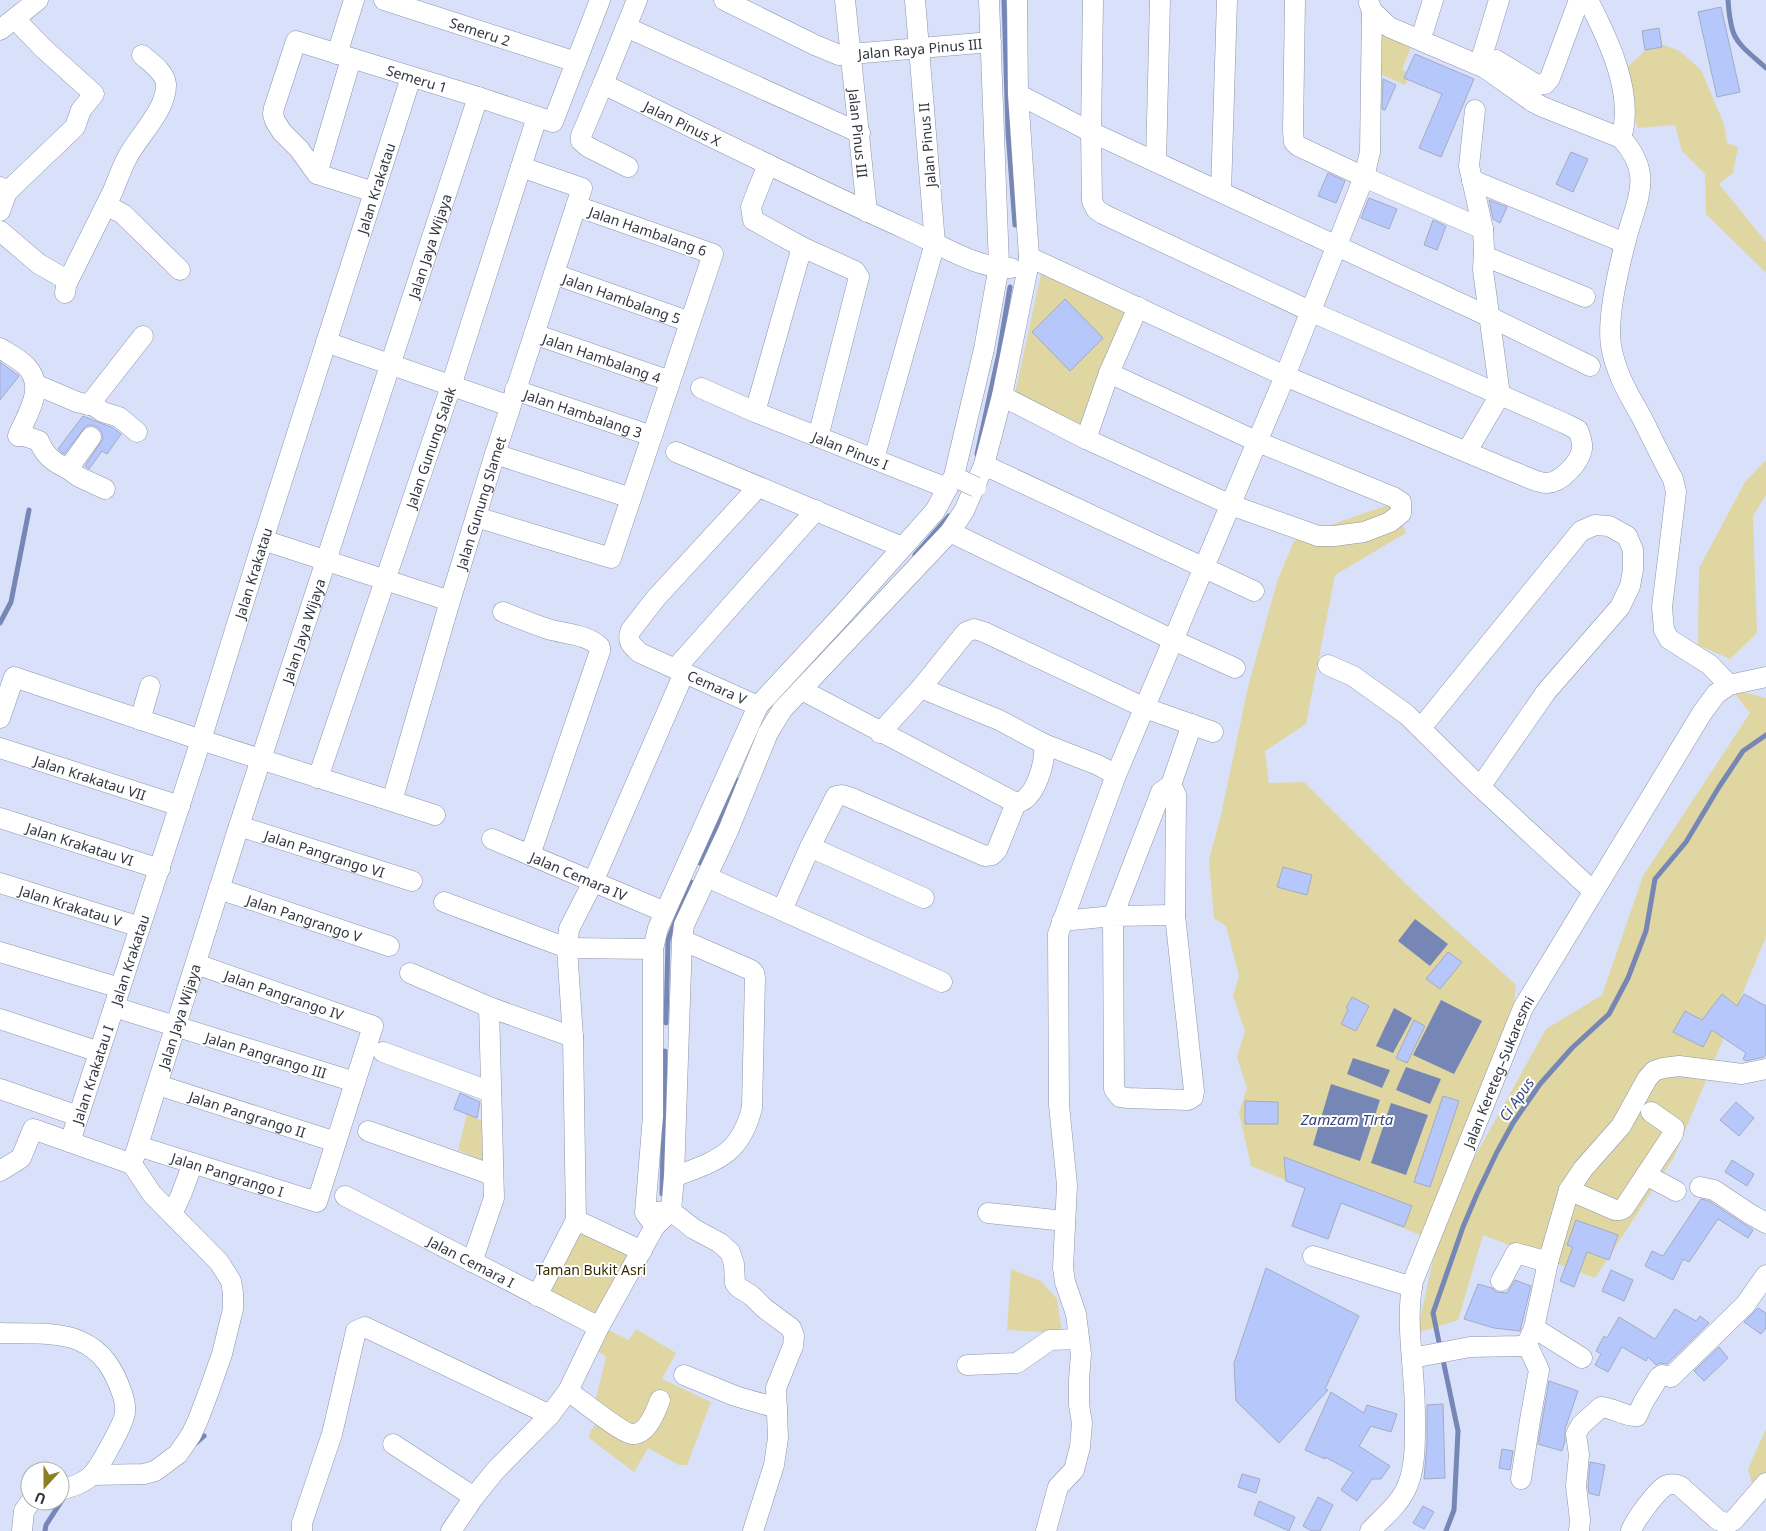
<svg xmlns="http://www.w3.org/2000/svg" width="1766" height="1531" viewBox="0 0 1766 1531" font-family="'Noto Sans',sans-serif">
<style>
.green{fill:#dfd6a1}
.water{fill:#7686b5}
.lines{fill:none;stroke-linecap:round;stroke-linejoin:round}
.stream{stroke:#7686b5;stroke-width:5}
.building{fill:#b6c8fb;stroke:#a3abc2}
.minor-casing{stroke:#8d95ac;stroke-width:21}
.minor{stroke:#fff;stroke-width:20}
.minor-bridge-casing{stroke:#8d95ac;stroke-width:21;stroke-linecap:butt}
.minor-bridge{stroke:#fff;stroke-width:20}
.labels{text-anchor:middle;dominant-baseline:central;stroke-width:4;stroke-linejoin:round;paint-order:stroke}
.street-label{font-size:14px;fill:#333640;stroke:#fff}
.park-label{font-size:14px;fill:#362e00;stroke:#fff}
.water-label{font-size:15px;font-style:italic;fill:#364684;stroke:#fff}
</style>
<rect width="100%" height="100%" fill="#d9e1fa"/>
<path class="green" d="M1373 19 1411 47 1402 70 1411 73 1405 85 1372 70Z
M1665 45 1681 52 1701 70 1724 124 1727 143 1738 147 1733 173 1719 184 1766 242V273L1706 214 1705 174 1682 151 1675 125 1638 128 1620 74 1650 46Z
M1041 274 1128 311 1082 431 1014 398Z
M1766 460V495L1753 516 1757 633 1730 659 1698 645 1699 568 1745 482Z
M1394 503 1406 533 1335 575 1306 724 1265 751 1269 783 1304 782 1412 890 1516 985 1511 1036 1435 1228 1420 1235 1251 1166 1239 1112 1247 1088 1237 1057 1245 1031 1233 996 1239 976 1226 926 1214 918 1209 860 1221 815 1248 687 1277 582 1294 541 1336 523Z
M1731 689 1766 698V937L1674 1157 1595 1278 1483 1235 1458 1320 1417 1333 1443 1214 1546 1029 1602 995 1643 876 1750 713Z
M467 1114 486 1123 484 1161 458 1150Z
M576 1220 642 1251 599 1327 537 1296Z
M1011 1269 1041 1281 1057 1299 1062 1333 1007 1330Z
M636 1329 676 1353 662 1379 711 1402 687 1465H679L648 1448 634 1472 589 1438 590 1432 602 1415 594 1406 606 1357 599 1352 608 1330 629 1340Z
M1766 1429V1497L1753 1487 1748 1469Z"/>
<path class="water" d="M1415 919 1448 944 1430 966 1398 941Z
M1441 1000 1482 1021 1454 1074 1413 1055Z
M1394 1008 1412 1018 1393 1053 1376 1046Z
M1353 1058 1390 1070 1382 1088 1347 1074Z
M1406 1067 1441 1079 1430 1104 1396 1090Z
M1331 1084 1380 1100 1360 1161 1313 1145Z
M1391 1103 1428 1115 1406 1175 1371 1163Z"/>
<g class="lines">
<path class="stream" d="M1004 0 1008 132 1015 225
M1728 0C1731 42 1736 41 1766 68
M977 454 999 353 1010 287
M915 555 949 516
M0 623 11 602 29 510
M700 863 738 780
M666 1023 668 940 691 882
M662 1194 665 1051
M1440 1347 1433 1313 1463 1227 1477 1194 1497 1152 1513 1123 1540 1084 1572 1048 1609 1014 1628 978 1646 931 1655 879 1686 842 1719 787 1743 751 1766 735
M1442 1355 1458 1431 1454 1510 1446 1531
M195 1444 204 1436
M45 1531 46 1525 66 1494"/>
</g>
<path class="building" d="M1721 7 1740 92 1717 97 1698 12Z
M1659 28 1662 47 1645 50 1642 31Z
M1415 54 1474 79 1441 157 1419 148 1442 94 1404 78Z
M1383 79 1396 85 1385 110 1382 109Z
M1571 152 1588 159 1573 192 1556 184Z
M1328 173 1345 181 1336 203 1318 196Z
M1369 198 1397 209 1389 229 1361 218Z
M1489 200 1507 207 1500 223 1493 219Z
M1433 220 1446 226 1437 250 1424 245Z
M1065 299 1103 338 1070 371 1032 332Z
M0 362 19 376 0 400Z
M83 416 113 428 121 434 107 454 102 451 89 469 85 466 103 439 102 433 98 427 92 425 86 426 64 454 58 449Z
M1283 867 1312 875 1307 895 1277 887Z
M1448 952 1462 962 1440 989 1426 979Z
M1722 994 1737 1006 1744 994 1766 1006V1054L1764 1057 1746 1061 1743 1059 1746 1053 1712 1030 1703 1047 1673 1032 1685 1011 1702 1020Z
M1352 997 1369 1006 1356 1031 1341 1024 1348 1010 1346 1008Z
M1414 1020 1425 1026 1407 1063 1396 1058Z
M460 1093 480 1102 477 1118 454 1109Z
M1443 1096 1459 1101 1430 1187 1414 1182Z
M1245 1101 1278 1102V1124H1245Z
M1736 1102 1754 1118 1739 1136 1720 1120Z
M1284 1157 1412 1206 1404 1227 1341 1203 1328 1239 1292 1226 1305 1188 1286 1181Z
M1732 1160 1754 1174 1747 1186 1725 1172Z
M1701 1199 1709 1201 1753 1230 1748 1238 1718 1219 1689 1262 1683 1259 1673 1280 1645 1266 1652 1251 1663 1256Z
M1576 1220 1618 1235 1609 1260 1587 1252 1574 1287 1560 1281 1573 1247 1567 1245Z
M1266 1268 1359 1316 1325 1389 1328 1390 1279 1443 1236 1401 1234 1363Z
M1611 1270 1633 1280 1624 1301 1602 1291Z
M1515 1280 1531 1286 1520 1331 1494 1328 1464 1319 1478 1284 1492 1288 1496 1292 1507 1293Z
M1758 1308 1766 1313V1328L1761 1334 1744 1322Z
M1675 1309 1696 1321 1700 1316 1709 1323 1667 1364 1660 1363 1656 1365 1648 1357 1646 1361 1622 1347 1608 1372 1595 1365 1601 1354 1596 1351 1604 1336 1607 1338 1619 1317 1655 1339Z
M1719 1347 1728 1358 1704 1381 1694 1371Z
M1549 1381 1578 1391 1565 1429V1441L1562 1451 1538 1444Z
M1331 1392 1364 1413 1367 1405 1397 1414 1391 1432 1371 1426 1359 1446 1390 1466 1381 1479H1372L1357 1501 1341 1490 1353 1472 1325 1457V1459L1305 1450Z
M1443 1404 1445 1478 1424 1479 1427 1443V1405Z
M1502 1449 1513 1451 1510 1470 1499 1468Z
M1590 1462 1605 1465 1599 1496 1589 1493 1588 1486Z
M1242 1474 1260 1479 1256 1493 1238 1487Z
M1318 1497 1333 1505 1320 1531H1312L1303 1526Z
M1259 1501 1295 1517 1289 1531 1254 1515Z
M1423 1506 1434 1512 1424 1529 1413 1523Z"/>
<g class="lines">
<defs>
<g id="minor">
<path id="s1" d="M384 0 576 62"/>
<path id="s2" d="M724 0 815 45 839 55 991 42"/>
<path id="s3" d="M845 0 867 212"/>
<path d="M1295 0 1293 131 1294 142 1298 146 1364 177 1483 229"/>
<path d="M1588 0C1608 39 1635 94 1621 138"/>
<path d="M1369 3 1372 11 1389 27 1485 68 1533 102 1543 107 1621 138C1656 176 1635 201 1625 244 1618 271 1607 319 1611 345 1615 372 1629 395 1642 418 1652 438 1662 459 1673 479L1676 492 1662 607 1664 630 1669 639 1710 665 1729 685"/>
<path d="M626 27 860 133"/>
<path d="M1424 29 1433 0"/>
<path d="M0 30 38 0"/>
<path d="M1483 53 1499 0"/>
<path d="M337 54 354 0"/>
<path d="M1496 60 1537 85 1545 84 1550 78 1579 0"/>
<path d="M603 84 637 0"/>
<path d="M1018 94 1091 132 1490 317 1590 366"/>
<path d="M1156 162 1160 0"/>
<path d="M768 164 751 207 753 220 802 247 855 271 859 277 818 437"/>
<path id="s4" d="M628 167 588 147 581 141V136L603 84C704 133 805 184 908 230 939 244 977 269 1011 268"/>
<path d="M317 174 351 59"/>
<path d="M1472 180 1625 243"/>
<path d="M0 187 7 192 0 211"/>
<path d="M7 192 75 127 81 110 94 94 43 48 15 19"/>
<path id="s5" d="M374 192 317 174 299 149 282 132 275 121 273 114 274 108 296 41 478 97 553 122 600 0"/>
<path d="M1221 192 1227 0"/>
<path d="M106 205 123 214 180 270"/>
<path d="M0 231 39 264 67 280 65 293"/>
<path d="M1484 256 1585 297"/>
<path d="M1029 257 1285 376 1514 472C1523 475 1537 483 1547 483 1561 483 1580 462 1582 449 1583 443 1580 435 1578 430L1564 423 1312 312 1103 214 1096 209 1092 201 1091 132 1093 0"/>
<path id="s6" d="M554 274 690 322"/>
<path d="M67 283C82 253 97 223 112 193 117 182 121 169 127 158 138 136 167 110 166 84 165 72 151 63 142 55"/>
<path id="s7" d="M534 334 670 381"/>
<path d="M326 342 510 406"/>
<path d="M0 348C9 354 19 359 26 366 47 387 27 414 18 436H25L39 441C45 456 53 462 68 469L91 437"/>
<path d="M37 385 77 402 94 406 103 412 119 417 137 432"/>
<path id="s8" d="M701 388 755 412 947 488"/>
<path id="s9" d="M515 390 652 436"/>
<path d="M1002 396 1086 439 1231 505 1318 536H1334L1364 532 1390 522 1401 513V502L1393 497 1258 442 1109 373"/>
<path d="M89 405 143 336"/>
<path d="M755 412 802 247"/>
<path d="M1086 439 1109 373 1138 307"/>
<path d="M1467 451 1500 395 1483 270 1484 249 1483 229 1469 166 1475 110"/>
<path d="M676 452 902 547"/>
<path d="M495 454 631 498"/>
<path d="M874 459 935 243 915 0"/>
<path d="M984 465 1254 591"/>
<path d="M68 469 79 477 105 489"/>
<path d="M476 517 611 558 713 254 576 206 582 188 521 167"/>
<path d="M950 532 1173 640 1235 668"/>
<path d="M263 540 450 601"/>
<path d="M503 612C518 618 533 624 548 629 564 634 587 634 600 647V651L530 855"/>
<path d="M1328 665 1353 676 1406 714 1476 783 1593 891"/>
<path d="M676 668 816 510"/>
<path d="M802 690 1016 803"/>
<path d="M758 706 640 653C632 646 626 641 631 630L656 598 758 487"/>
<path d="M0 718 14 677 201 740 435 815"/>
<path d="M140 720 150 686"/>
<path d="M1421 728 1581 531 1595 525 1609 526 1627 536 1633 550V570L1630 586 1620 607 1546 692 1480 787"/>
<path d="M880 733 921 688 966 632 974 629 984 632 1145 708 1213 732"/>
<path d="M1044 744 1098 765 1116 775"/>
<path id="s10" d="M0 748 180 806"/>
<path id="s11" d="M318 778 451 386 537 117"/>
<path d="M1171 785 1176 795 1175 915"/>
<path id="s12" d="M392 801 450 601 495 454 576 206"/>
<path id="s13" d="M0 818 160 869"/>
<path id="s14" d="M239 826 412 881"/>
<path id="s15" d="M492 839 665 912"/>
<path d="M810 847 924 898"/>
<path d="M707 877 942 982"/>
<path id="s16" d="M0 883 140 927"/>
<path id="s17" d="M219 889 389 946"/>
<path d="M444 902 567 948 569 929 593 882 684 673"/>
<path d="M782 910 810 847 836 796 842 795 849 797 985 856 992 855 997 850 1016 803C1036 800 1046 761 1044 744L999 720 921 688"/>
<path d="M1062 921 1113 916 1114 1089 1120 1097 1128 1098 1188 1100 1193 1097 1194 1091 1175 915 1113 916 1161 792 1171 785 1192 724"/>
<path d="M0 952 120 988"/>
<path d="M410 973 489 1007 573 1037"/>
<path d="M0 1019 99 1052"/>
<path d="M383 1052 491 1092"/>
<path id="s18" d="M355 1082 114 1007 201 740 263 540 411 77"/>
<path id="s19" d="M158 1085 336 1142"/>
<path d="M0 1089 78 1116"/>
<path d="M368 1131 493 1175"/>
<path id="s20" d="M70 1142 114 1007"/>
<path id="s21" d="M138 1146 317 1202 373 1026 196 964"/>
<path id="s22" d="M132 1164 239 826 478 97"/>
<path d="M0 1171 21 1158 33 1129 132 1164 152 1194 219 1262 231 1281 233 1293V1309L222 1354 209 1391 198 1420 191 1435 178 1454 155 1471 144 1474 92 1475"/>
<path d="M1646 1175 1676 1191"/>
<path d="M674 1177C715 1161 740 1156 752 1108L755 978 754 973 751 970 682 940"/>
<path d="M1700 1187 1714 1190 1750 1214 1766 1223"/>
<path d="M1569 1190 1615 1210H1620L1624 1208 1673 1134 1674 1128 1651 1112"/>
<path id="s23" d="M345 1196 599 1327"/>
<path d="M657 1212 671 1211 694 1229 720 1243 730 1252 734 1264 735 1283 738 1287 752 1296 764 1308 791 1328 794 1336 793 1346 776 1388 778 1438 774 1465 753 1531"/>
<path d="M988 1213 1065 1221"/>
<path d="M172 1214 181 1195 193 1163"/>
<path d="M576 1220 642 1251"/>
<path d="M655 1226 645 1213 653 1116V949L658 928 758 706 845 612 935 511 954 476 984 349 999 266 989 0"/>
<path d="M1313 1256 1412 1287"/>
<path d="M472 1262 494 1198 489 1007"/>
<path d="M1501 1281 1516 1253 1548 1262"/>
<path d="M537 1296 576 1220 573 1037 567 948 653 949"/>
<path d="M1534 1328 1582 1358"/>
<path d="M0 1333C24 1334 58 1331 80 1341 103 1351 114 1370 122 1393 124 1399 126 1405 125 1412 125 1422 99 1468 91 1476 82 1484 71 1487 60 1490"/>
<path d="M1412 1358 1470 1347 1519 1346 1527 1344 1534 1328 1548 1262 1569 1190 1583 1169 1621 1126 1647 1079 1654 1071 1663 1068 1679 1066 1742 1074 1766 1069"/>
<path d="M967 1365 1017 1363 1050 1340 1079 1339"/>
<path d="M684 1375 735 1396 777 1408"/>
<path d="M568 1391C580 1399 621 1433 632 1434 647 1435 656 1411 660 1400"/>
<path d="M393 1444 474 1497"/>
<path d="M1521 1479 1530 1420 1539 1370 1527 1344"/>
<path d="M22 1531 24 1511 31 1501"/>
<path d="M302 1531V1523L332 1434 356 1331 365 1327 550 1415"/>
<path d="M451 1531 474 1497 495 1471 550 1415 568 1391 599 1327 655 1226 671 1211 674 1177 682 940 684 925 728 831 768 733 782 710 950 532 964 511 984 465 1002 396 1028 267 1029 257 1018 94 1017 0"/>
<path d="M1046 1531 1058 1487 1074 1470 1080 1447 1082 1423 1079 1405V1380L1081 1354 1076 1314 1065 1282 1063 1268 1067 1185 1059 1105 1058 934 1116 775 1285 376 1364 177 1370 152 1372 11"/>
<path id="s24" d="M1370 1531C1382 1518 1397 1507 1405 1491 1415 1472 1415 1447 1415 1427 1415 1414 1415 1401 1414 1388 1412 1352 1406 1316 1413 1281L1523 1008 1702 713 1716 694 1729 685 1766 677"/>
<path d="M1579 1531 1580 1520 1576 1486 1579 1455 1576 1434 1581 1425 1601 1407C1614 1408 1626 1417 1637 1416L1644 1401 1659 1377 1662 1375 1671 1377 1745 1305 1766 1275"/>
<path d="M1631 1531C1634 1521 1657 1491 1665 1486 1671 1483 1675 1484 1680 1486L1718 1520 1727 1524 1734 1520 1766 1483"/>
</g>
</defs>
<use href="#minor" class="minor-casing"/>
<use href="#minor" class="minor"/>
<defs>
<path id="minor-bridge" d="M961 480 976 487"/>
</defs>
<use href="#minor-bridge" class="minor-bridge-casing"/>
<use href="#minor-bridge" class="minor-bridge"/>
</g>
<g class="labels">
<g class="street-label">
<text stroke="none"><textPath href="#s1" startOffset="101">Semeru 2</textPath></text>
<text stroke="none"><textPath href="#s2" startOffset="209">Jalan Raya Pinus III</textPath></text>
<text stroke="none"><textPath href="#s5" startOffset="338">Semeru 1</textPath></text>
<text stroke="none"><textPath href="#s4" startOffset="204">Jalan Pinus X</textPath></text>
<text stroke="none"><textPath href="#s3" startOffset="134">Jalan Pinus III</textPath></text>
<text transform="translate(927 145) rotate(-95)">Jalan Pinus II</text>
<text stroke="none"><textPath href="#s18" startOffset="1112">Jalan Krakatau</textPath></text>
<text transform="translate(648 231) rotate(19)">Jalan Hambalang 6</text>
<text stroke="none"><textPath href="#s22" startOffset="965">Jalan Jaya Wijaya</textPath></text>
<text stroke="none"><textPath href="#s6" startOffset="72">Jalan Hambalang 5</textPath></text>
<text stroke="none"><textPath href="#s7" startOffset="72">Jalan Hambalang 4</textPath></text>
<text stroke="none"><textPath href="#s9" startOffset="72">Jalan Hambalang 3</textPath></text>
<text stroke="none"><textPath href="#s11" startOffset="349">Jalan Gunung Salak</textPath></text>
<text stroke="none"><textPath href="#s8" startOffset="162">Jalan Pinus I</textPath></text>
<text stroke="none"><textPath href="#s12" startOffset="311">Jalan Gunung Slamet</textPath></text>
<text stroke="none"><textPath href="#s18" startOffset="708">Jalan Krakatau</textPath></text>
<text stroke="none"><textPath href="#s22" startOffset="560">Jalan Jaya Wijaya</textPath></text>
<text transform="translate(717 687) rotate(24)">Cemara V</text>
<text stroke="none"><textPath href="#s10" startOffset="95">Jalan Krakatau VII</textPath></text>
<text stroke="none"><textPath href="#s13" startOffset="84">Jalan Krakatau VI</textPath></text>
<text stroke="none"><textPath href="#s14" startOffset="90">Jalan Pangrango VI</textPath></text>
<text stroke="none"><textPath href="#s15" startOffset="94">Jalan Cemara IV</textPath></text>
<text stroke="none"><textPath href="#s16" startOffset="74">Jalan Krakatau V</textPath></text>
<text stroke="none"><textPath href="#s17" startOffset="90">Jalan Pangrango V</textPath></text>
<text stroke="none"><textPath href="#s18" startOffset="302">Jalan Krakatau</textPath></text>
<text transform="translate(284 995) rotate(19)">Jalan Pangrango IV</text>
<text stroke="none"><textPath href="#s22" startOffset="155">Jalan Jaya Wijaya</textPath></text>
<text transform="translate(266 1055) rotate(17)">Jalan Pangrango III</text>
<text stroke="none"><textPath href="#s24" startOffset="491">Jalan Kereteg–Sukaresmi</textPath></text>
<text stroke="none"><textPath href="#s20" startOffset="71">Jalan Krakatau I</textPath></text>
<text stroke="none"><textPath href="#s19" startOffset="94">Jalan Pangrango II</textPath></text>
<text stroke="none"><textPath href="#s21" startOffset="94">Jalan Pangrango I</textPath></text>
<text stroke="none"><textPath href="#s23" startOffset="142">Jalan Cemara I</textPath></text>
</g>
<g class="park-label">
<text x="591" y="1269">Taman Bukit Asri</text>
</g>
<g class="water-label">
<text transform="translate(1516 1099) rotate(-55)">Ci Apus</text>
<text x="1347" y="1119">Zamzam Tirta</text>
</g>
</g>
<g transform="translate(45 1486) rotate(201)"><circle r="24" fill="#ffffff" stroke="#adafb3"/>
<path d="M0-4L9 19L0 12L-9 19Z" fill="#8d7e24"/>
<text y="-8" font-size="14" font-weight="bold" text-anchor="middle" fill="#333640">U</text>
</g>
</svg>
